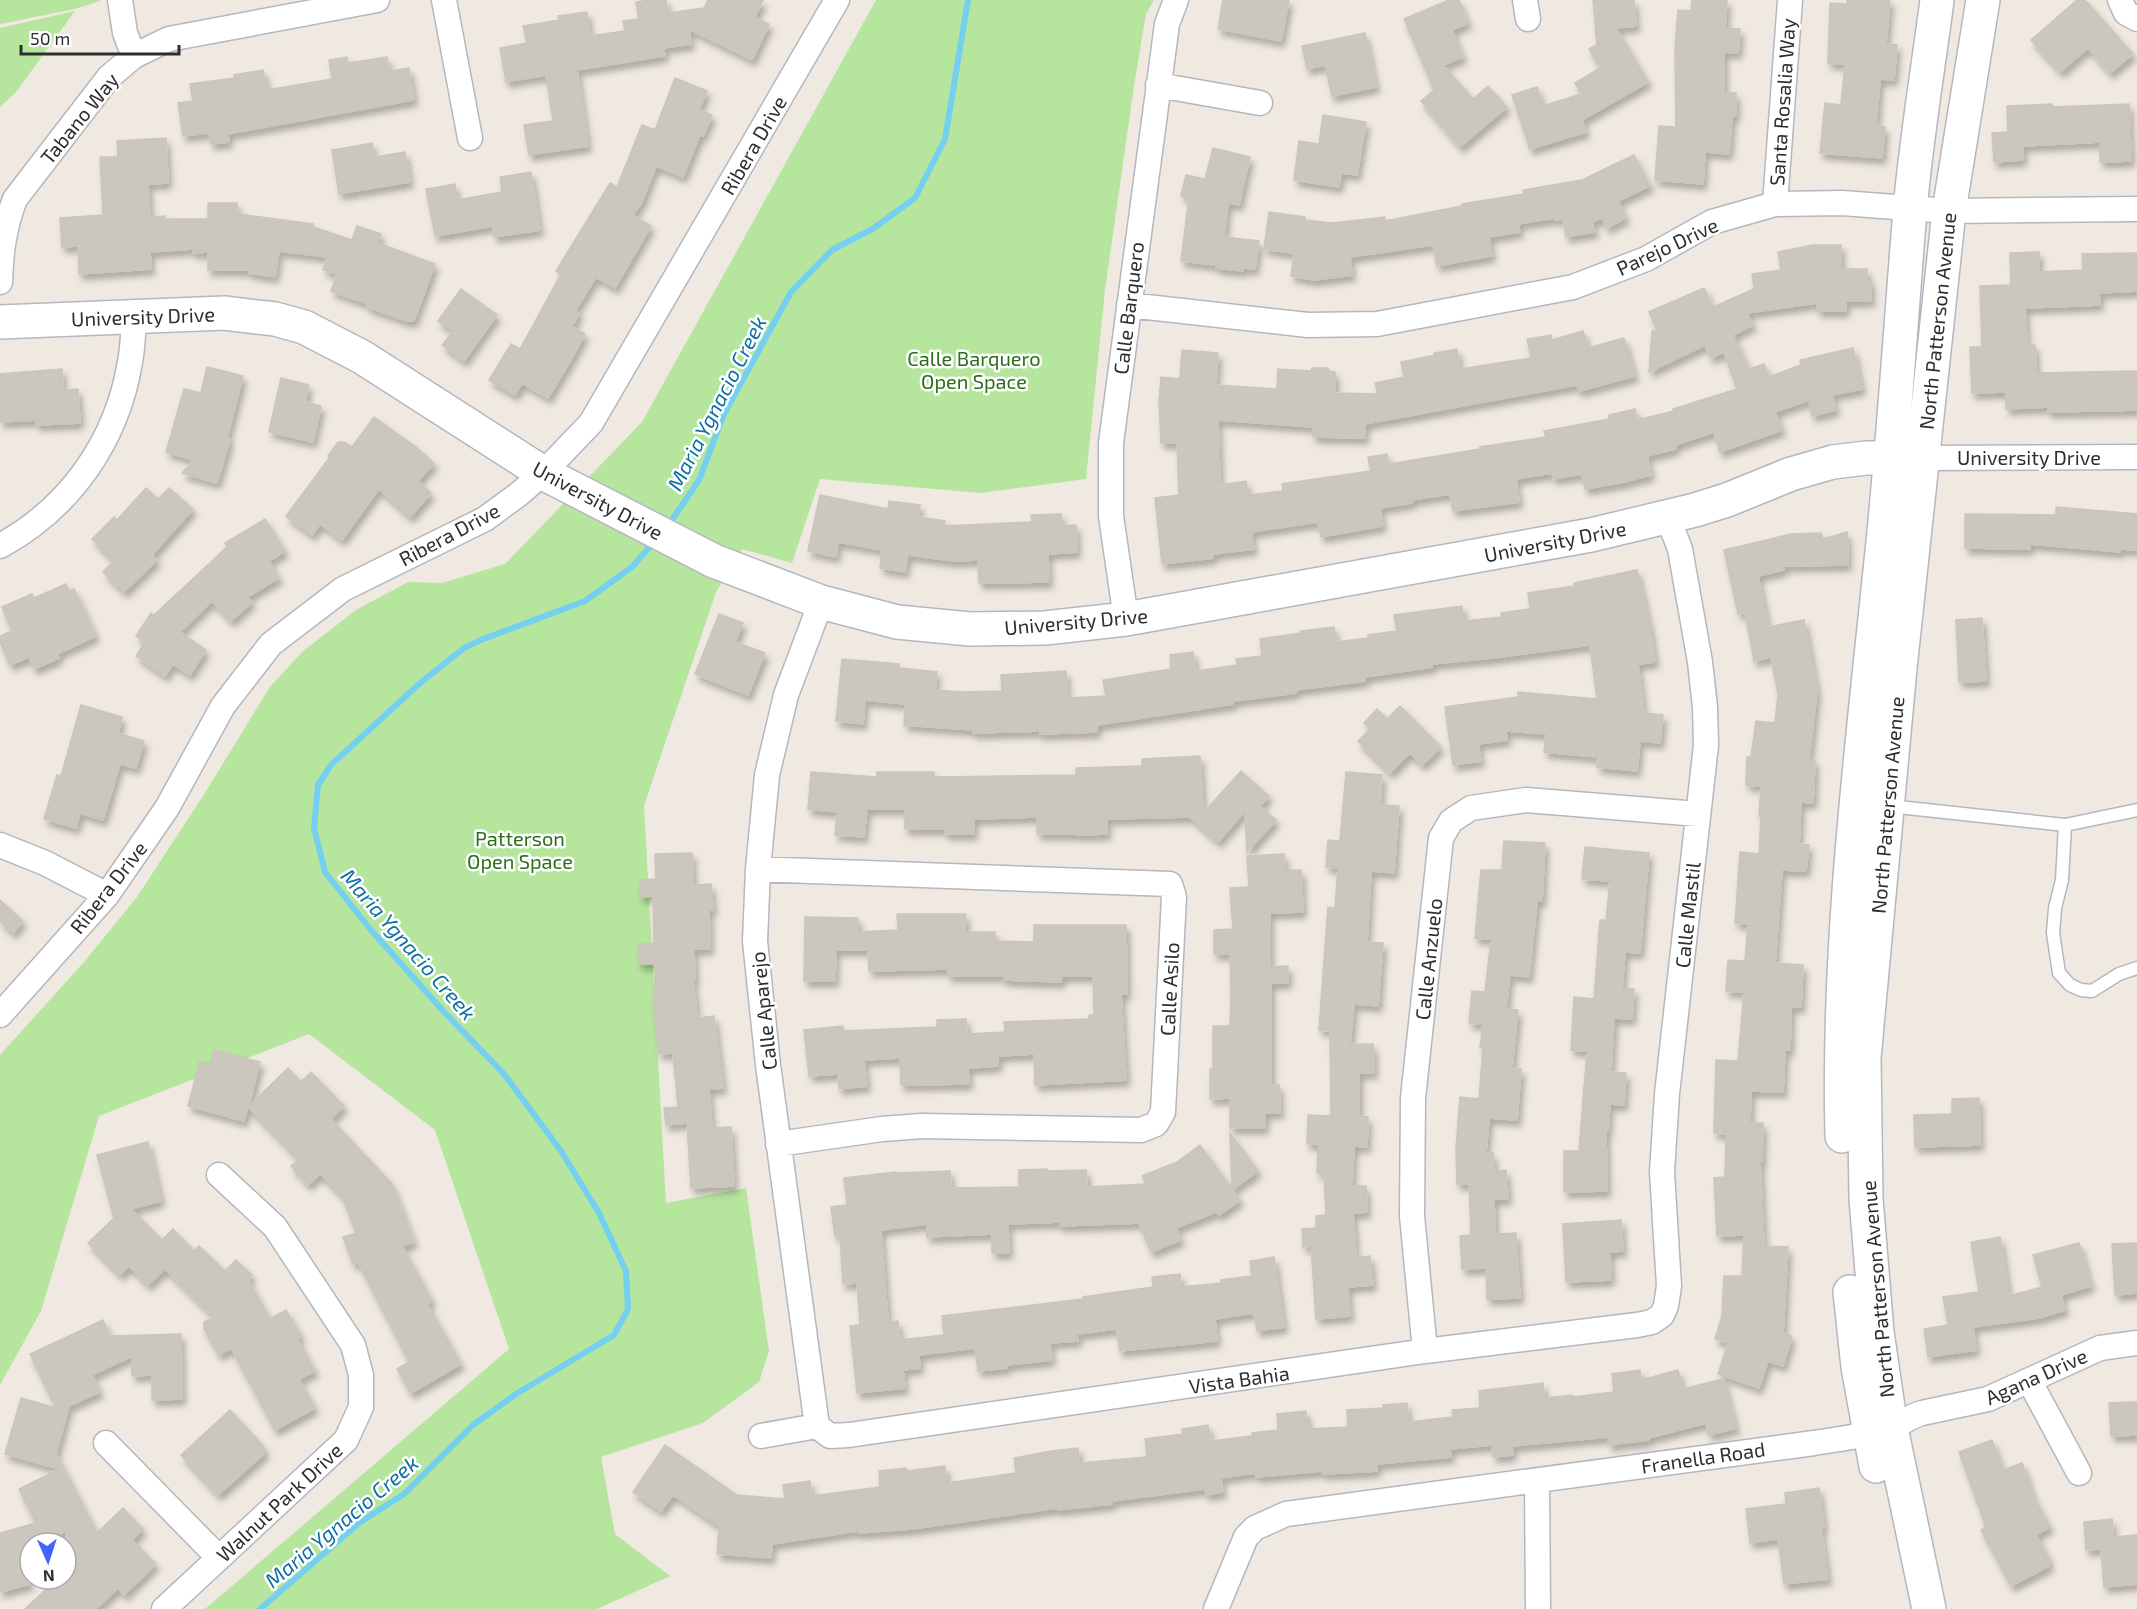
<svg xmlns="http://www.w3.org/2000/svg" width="2137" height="1609" viewBox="0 0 2137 1609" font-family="'Exo 2',sans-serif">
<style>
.green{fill:#b6e59e}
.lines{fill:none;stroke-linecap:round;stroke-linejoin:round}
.stream{stroke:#75cff0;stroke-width:6}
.building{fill:#cbc7bf;stroke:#cbc5ba;stroke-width:1.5;filter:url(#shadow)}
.lane-casing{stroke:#b4b7c1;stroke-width:15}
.street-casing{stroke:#b4b7c1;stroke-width:27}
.secondary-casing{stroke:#b4b7c1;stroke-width:36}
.lane{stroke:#fff;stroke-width:12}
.street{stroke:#fff;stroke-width:24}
.secondary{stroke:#fff;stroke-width:33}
.labels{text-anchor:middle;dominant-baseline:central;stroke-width:5;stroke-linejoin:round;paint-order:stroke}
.street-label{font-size:20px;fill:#2e2e2e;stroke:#fff}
.park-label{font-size:20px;fill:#2c6e1b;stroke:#fff}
.water-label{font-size:21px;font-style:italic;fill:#0d6fa3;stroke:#fff}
</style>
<defs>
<filter id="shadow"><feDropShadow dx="3.5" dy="6" stdDeviation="3" flood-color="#0004"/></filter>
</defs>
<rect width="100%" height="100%" fill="#efe9e1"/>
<path class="green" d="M0 0H100V1L75 9 0 24Z
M876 0H1154L1146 14 1134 86 1105 290 1086 479 980 493 820 479 792 563 742 549 716 592 644 806 666 1203 746 1188 769 1351 759 1382 703 1423 601 1457 615 1534 670 1576 597 1609H205L509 1349 435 1130 309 1034 99 1116 41 1311 0 1385V1055L84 962 137 897 203 796 270 687 302 652 356 610 408 582 442 583 505 564 642 422Z
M75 11 16 92 0 107V28Z"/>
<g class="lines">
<path class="stream" d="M668 526 699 480 724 414 791 292 832 250 874 228 915 198 945 139 968 0
M260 1609 359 1523 404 1494 473 1425 516 1394 614 1335 628 1309 626 1271 599 1213 561 1151 504 1074 445 1013 370 929 325 872 314 828 318 785 331 765 419 684 464 648 483 639 585 601 632 567 655 541"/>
</g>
<path class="building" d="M648 0H666L668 13 704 8 708 0H763L755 17 769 24 752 60 689 29 691 44 663 48 665 56 577 70 588 146 529 155 524 125 553 121 546 75 506 82 500 48 527 43 523 26 559 20 558 16 587 12 590 36 625 31 623 21 639 19 636 2Z
M1223 0H1289L1281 41 1218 29Z
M1449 0H1459L1468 23 1452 30 1463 57 1443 65 1473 99 1488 86 1507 107 1460 147 1421 101 1434 90 1404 19Z
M1593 0H1634L1636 26 1616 28 1648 82 1582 120 1586 132 1530 149 1512 95 1537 87 1543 106 1581 94 1575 83 1600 68 1589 49 1597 45Z
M1692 0H1727L1725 28 1740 29 1738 53 1724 52V93H1736V116H1732L1729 154 1705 152 1703 184 1655 180 1659 126 1674 127 1676 130 1675 48 1678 10 1691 11Z
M1847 0H1890L1886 44 1897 45 1894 80 1880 79 1876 126 1885 127 1882 158 1820 153 1825 103 1841 105 1845 64 1828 63 1830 3 1847 4Z
M2077 0H2085L2133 54 2110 73 2088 48 2060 72 2031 40Z
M1365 33 1376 87 1332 96 1325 65 1307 69 1302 46Z
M347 57 348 63 387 57 389 71 409 68 414 100 228 134 229 142 211 144 209 133 183 136 178 103 193 101 190 84 234 78V75L263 70 267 90 332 79 329 60Z
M675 78 707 91 699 110 712 115 703 136 700 135 683 177 656 166 642 202 633 215 651 226 615 288 596 277 575 311 579 313 572 327 585 334 571 360 548 398 522 383 515 395 489 380 511 344 520 349 561 274 556 271 610 183 617 187 642 125 655 130Z
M2052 104V107L2129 104 2131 161 2100 162V142L2023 146V160L1994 162 1992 133 2008 132 2007 106Z
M1323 115 1366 122 1357 175 1341 173 1339 187 1294 180 1299 141 1319 144Z
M166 138 168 183 148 184 150 217 165 216V219H208V203H237L238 214 313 224V227L352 240 357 226 381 234 378 243 435 264 414 321H407L367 307 368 304 331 291 337 274 323 270 327 257 279 251 275 277 249 273V270H208V252L193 253V249L150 252 151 269 79 274 78 246 62 247 60 218 103 215 100 157H118L117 141Z
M372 143 374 157 405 152 410 182 339 194 332 150Z
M1213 148 1250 157 1239 205 1228 203 1224 237 1259 241 1255 269 1243 268V271L1216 268V265L1181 261 1189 198 1181 196 1186 175 1205 179Z
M1634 155 1650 186 1618 201 1626 218 1607 228 1602 218 1592 222 1595 232 1566 237 1563 219 1555 220V218L1518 224 1520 232 1489 237 1492 256 1437 266 1433 245 1350 257 1352 275 1314 280 1291 276 1294 255 1292 253 1264 249 1269 212 1305 217V220L1332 223 1385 217V221L1462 206V204L1524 194 1523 190 1582 180Z
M531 172 540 230 494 237 493 226 435 236 426 189 455 184 457 200 502 192 500 177Z
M1813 245H1841V269H1867V281H1871V301H1846V311H1817V303L1747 313 1753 325 1733 335 1749 369 1764 364 1769 377 1801 365 1800 360 1853 348 1862 389 1832 395 1836 410 1812 416 1809 400 1775 412 1782 430 1720 452 1714 432 1675 445 1676 449 1647 456 1651 475 1620 483 1585 489 1582 474 1553 479 1552 473 1516 479 1519 502 1453 511 1450 494 1411 500 1412 503 1380 508 1383 526 1321 537 1318 522 1251 532 1254 549 1213 554V558L1162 564 1155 498 1179 495 1177 443H1161L1159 401 1161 377 1180 379 1182 350 1218 353 1216 385 1277 389 1278 369 1311 371 1312 368H1328L1329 371 1335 372V393L1378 394 1375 383 1404 377 1401 362 1435 355 1434 353 1457 349 1460 369 1531 358 1527 339 1551 335 1552 340 1583 331 1588 348 1624 338 1635 376 1579 391 1577 385 1365 424V438L1313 437V427L1218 420 1220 485 1246 481 1248 495 1283 491 1282 484 1371 471 1368 457 1387 454 1389 464 1480 449V447L1546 437 1544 431 1609 419V415L1635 409 1637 420 1674 411 1673 409 1737 389 1724 352 1711 358 1705 345 1649 372 1652 331 1657 330 1649 312 1704 288 1713 307 1754 289 1752 274 1781 270 1778 252Z
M2039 252V272L2083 270 2082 254 2137 253V291L2099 293 2100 305 2025 308 2027 345H2035L2036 373 2137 371V410L2048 412V407L2006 409V392L1972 393 1970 347H1982L1980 286 2011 285 2010 253Z
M461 289 497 315 464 361 442 345 453 331 438 321Z
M207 367 243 376 227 438 230 439 217 483 182 473 194 460 166 452 184 389 201 393Z
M62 369 63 390 78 389 80 423 37 425 36 420 0 422V374Z
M281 378 309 385 305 402 321 406 313 442 269 432Z
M374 417 416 447 434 463 418 481 431 493 410 517 379 489 342 540 320 524 312 535 286 516 330 457 328 456 338 442H344L352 447Z
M146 488 158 499 169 488 193 509 152 555 157 560 124 592 103 572 114 561 92 539 114 517 117 520Z
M820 495 888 509 889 501 920 505 918 517 945 521 944 526 1032 522 1031 515 1061 514 1062 526 1076 525 1077 552 1048 554 1049 582 979 583 978 560 954 561 908 555 905 572 880 568 882 550 838 542 836 557 808 551Z
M2056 507 2137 514V550L2120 549V552L2030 544V549L1965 548V514L2056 515Z
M265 519 285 551 269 561 279 578 247 597 252 602 231 621 212 601 180 632 206 650 190 675 173 664 165 676 136 656 145 642 136 636 151 613 154 615 227 547 225 543Z
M1847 532 1848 565 1783 566 1784 570 1758 576 1768 627 1804 620 1817 691 1809 760H1815L1813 803 1801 802 1799 844 1809 845 1806 871 1782 870 1775 963 1803 965 1801 1007H1791L1790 1050H1785L1783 1092 1751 1091 1750 1123H1763L1762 1162H1760L1764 1246 1788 1247 1783 1333 1792 1336 1783 1366 1768 1361 1759 1388 1718 1374 1728 1343 1715 1339 1722 1316 1724 1276H1742L1744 1235 1717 1236 1714 1178 1725 1177 1726 1134 1714 1133 1716 1060 1738 1061 1744 992 1726 991 1728 960 1745 961 1748 924 1735 923 1740 852 1759 854 1761 817 1759 816 1761 786 1746 785 1747 757H1751L1756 721 1775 723 1778 694 1771 657 1754 661 1745 612 1738 614 1724 550 1791 534 1821 533 1823 539Z
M1637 570 1651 633 1655 662 1638 664 1644 713 1663 715 1660 743 1640 741 1637 771 1597 767 1598 757 1544 752 1546 734 1506 731 1507 740 1478 744 1481 761 1453 765 1445 707 1518 697V692L1597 699 1590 645 1493 658 1432 664V667L1365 677V681L1295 690 1296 693 1233 701V704L1097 725V732L1040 734V731L973 733V730L904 725 905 704 865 700 863 724 836 721 842 659 899 664V668L937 672 935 690 963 692 1002 691 1001 675 1066 671 1067 698 1106 696 1103 680 1171 669 1170 655 1193 652 1196 671 1237 665 1236 659 1262 656 1260 639 1301 633 1300 631 1334 627 1336 642 1368 638V635L1397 631 1394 615 1462 606 1464 621 1502 617 1501 613 1530 609 1528 593 1574 586V583Z
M66 584 69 591 74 589 96 636 57 654 59 658 34 669 29 657 10 665 0 642V636L12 631 2 607 32 594 34 598Z
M719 614 743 623 735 642 765 653 748 695 695 674Z
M1982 618 1986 681 1959 682 1956 620Z
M81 705 122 717 118 733 144 741 136 768 120 764 103 820 80 813 76 828 44 819 57 775 61 776Z
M1400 706 1441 747 1422 765 1410 753 1390 773 1358 741 1370 729 1364 723 1377 709 1387 719Z
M1200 756 1203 813 1241 771 1269 796 1260 806 1276 820 1247 852 1245 811 1218 842 1190 817 1107 819V834L1077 835V834H1037V817L974 819V834H945V829H905V809H867L864 837 835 835 837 812 808 809 811 772 877 777V772H934V777L1076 775V768L1142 766V759Z
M1346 772 1382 775 1380 805 1399 806 1394 873 1371 871 1367 942 1383 943 1378 1006 1354 1004 1350 1044H1373L1374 1073H1359V1116L1368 1117 1367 1147 1354 1146 1352 1186H1366L1367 1212 1353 1213 1356 1258 1370 1256 1373 1285 1348 1287 1350 1316 1316 1319 1311 1246 1303 1247 1302 1229 1316 1228V1216L1326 1215 1324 1173H1317L1318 1144H1307L1308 1115 1331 1116 1330 1031 1319 1030 1328 907 1335 908 1338 868 1326 867 1328 840 1340 841Z
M1504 841 1545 843 1542 901H1537L1529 977 1510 975 1506 1009 1518 1010 1512 1068 1521 1069 1517 1120 1489 1118 1486 1153H1493L1494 1171 1506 1170 1508 1199H1494L1495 1234 1516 1233 1520 1298 1487 1299 1486 1268 1462 1269 1460 1236 1471 1235 1469 1184H1457L1456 1148 1460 1097 1479 1099 1483 1048 1480 1047 1483 1024 1469 1023 1472 991 1485 992 1491 939 1475 938 1481 870H1502Z
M1585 847 1649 853 1640 953 1625 952 1622 989H1634L1632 1019 1614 1018 1611 1072 1626 1073 1624 1105 1610 1104 1608 1131H1606L1607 1191 1564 1192V1151H1579L1587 1051 1571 1050 1574 997 1594 999 1600 920H1606L1610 881 1582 879Z
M692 853 693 885 711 884 713 910H709L710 949H694L695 979H693L697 1018 714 1016 723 1088 709 1089 712 1128 731 1127 734 1186 691 1188 687 1123 666 1125 664 1108 678 1107 673 1053 659 1054 653 1000 655 999V964H639L638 944H654L653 896 640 897V880L656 879 655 854Z
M1284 854 1285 870H1301L1303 912 1270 913V967L1288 966V983H1271V1085H1279L1280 1113H1265V1128H1230V1098L1210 1099V1069H1213V1026H1230L1231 998 1230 954H1214V930L1233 929 1230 888 1249 887 1247 856Z
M0 900 23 921 13 933 0 921Z
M897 914H966L965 932H995V941L1034 942V925H1126L1127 994H1121L1126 1080 1035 1085 1034 1054 998 1056V1066L968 1068 969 1084 901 1085 900 1058 864 1060 867 1086 839 1089 838 1074 809 1076 804 1030 843 1026 844 1031 937 1027V1020L966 1019 967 1034 1005 1032 1004 1022 1089 1019V1015H1094L1093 976H1062L1061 982 1004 980V976H948V969L869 971 868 950H836L835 981H804L805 917 858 918V932L898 930Z
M214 1050 260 1062 249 1106 288 1068 301 1082 311 1072 344 1106 331 1119 392 1184 414 1242 402 1246 432 1301 427 1304 461 1364 411 1393 397 1369 409 1362 358 1262 353 1264 343 1237 356 1233 342 1196 320 1174 308 1185 291 1166 299 1159 248 1107 244 1121 188 1106 200 1061 211 1064Z
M1979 1098 1980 1145 1915 1147 1914 1115 1952 1114V1099Z
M1230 1133 1258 1171 1232 1190 1240 1200 1219 1215 1216 1212 1176 1228 1181 1240 1151 1252 1139 1223 1060 1226V1222L1008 1224 1009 1253H992V1234L927 1237V1224L881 1230 888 1322 898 1321 900 1340 944 1335 942 1316 1083 1299V1297L1153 1287 1152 1277 1180 1274 1181 1287 1221 1283V1280L1252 1276 1250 1261 1274 1257 1284 1327 1257 1331 1254 1313 1215 1319 1217 1341 1120 1351 1116 1329 1077 1334 1078 1341 1050 1343 1052 1360 1007 1365V1368L978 1371 975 1348 919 1355 920 1368 903 1370 905 1388 857 1393 850 1326 860 1325 857 1283 843 1284 840 1235 835 1236 831 1207 847 1205 844 1178 896 1172 897 1173 950 1171 951 1188 1019 1187V1170L1047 1169 1048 1171 1086 1170 1087 1187 1146 1184 1142 1176 1177 1162 1200 1145 1232 1189Z
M148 1142 161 1201 131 1209 162 1240 173 1229 194 1251 199 1246 225 1271 236 1260 252 1275 248 1280 270 1319 286 1310 301 1336 297 1338 315 1371 299 1379 315 1408 275 1430 231 1348 219 1355 204 1329V1322L214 1317 165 1269 148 1285 129 1266 120 1275 88 1243 114 1218 97 1155Z
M1621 1220 1623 1251 1610 1252 1611 1280 1566 1282 1563 1224Z
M2000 1237 2009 1296 2042 1287 2033 1255 2079 1243 2091 1286 2061 1295 2065 1310 2039 1318 1973 1327 1976 1350 1928 1357 1924 1329 1948 1325 1943 1297 1979 1292 1971 1242Z
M2137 1243V1293L2115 1295 2112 1244Z
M103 1320 110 1336 181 1334 182 1399 152 1400V1375L132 1376V1356L92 1375 100 1392 69 1406 56 1454 97 1533 123 1508 143 1529 132 1540 156 1564 124 1595 118 1588 96 1609H25L57 1579H66V1531L42 1543H30V1549L21 1554 30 1584 0 1592V1533L36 1523 19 1489 59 1469 5 1454 21 1398 56 1408 30 1354Z
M1640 1370 1641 1380 1678 1370 1683 1389 1723 1379 1736 1428 1709 1435 1706 1423 1648 1438 1649 1440 1609 1445 1608 1437 1512 1446 1513 1455 1493 1457 1492 1445 1450 1449 1451 1457 1377 1464V1471L1323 1474 1322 1471 1256 1477 1255 1473 1221 1478 1223 1492 1206 1495 1205 1489 1112 1501V1504L1058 1510 1057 1508 912 1529 858 1533V1531L772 1544 771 1558 717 1554 719 1526 673 1495 661 1511 633 1492 665 1445 737 1495 785 1499 783 1485 810 1481 812 1496 880 1487 879 1471 906 1468 907 1471 945 1466 947 1483 1016 1473 1014 1458 1051 1451 1078 1448 1079 1463 1147 1457 1145 1439 1183 1434 1182 1429 1208 1425 1211 1441 1252 1436V1433L1278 1430 1277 1414 1306 1411 1308 1429 1348 1427 1347 1410 1383 1408V1405L1407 1403 1408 1422 1453 1417 1452 1410 1480 1408 1479 1391 1543 1383 1544 1398 1572 1395 1573 1397 1614 1392 1612 1374Z
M2137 1402V1435L2111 1436 2109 1403Z
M230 1410 264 1447V1454L218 1495 181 1455Z
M1992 1440 2003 1470 2022 1463 2034 1498 2050 1527 2036 1535 2049 1559V1566L2011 1586 1981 1530 1986 1527 1959 1452Z
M1819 1488 1824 1528H1821L1828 1579 1784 1584 1778 1539 1750 1543 1746 1509 1786 1504 1785 1493Z
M2112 1519 2113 1537 2137 1535V1584L2104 1587 2101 1549 2086 1550 2084 1522Z"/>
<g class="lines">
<defs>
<path id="lane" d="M1889 806 2065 825 2137 810
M2065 825 2062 880 2055 908 2053 933 2059 973 2070 985 2081 990 2092 991 2119 974 2137 968"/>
<path id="street" d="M120 0 125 33 134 56
M444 0 470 138
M1525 0 1528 19
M2120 0 2126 13 2137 19
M1158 85 1260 103
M1775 204 1790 0
M0 282C1 252 4 228 15 199L109 77 134 56 169 39 377 0
M1129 305 1308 325 1377 324 1573 287 1646 259 1712 222 1775 204 1842 203 1949 211 2137 209
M1923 458 2137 457
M0 546C70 508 117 441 130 362 133 348 133 332 134 317
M1126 619 1111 516V443L1167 24 1176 0
M0 845 45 863 107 895
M758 869 1170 884 1174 897 1163 1112 1156 1124 1141 1130 922 1126 882 1129 778 1144
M0 1015 107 895 167 808 223 706 271 644 343 589 485 519 519 494 543 473 591 423 837 0
M1425 1351 1412 1216 1413 1098 1441 838 1451 821 1471 808 1526 800 1698 814
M2030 1382 2079 1473
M817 1426 830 1436 849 1435 1425 1351 1637 1325 1652 1322 1662 1315 1666 1306 1669 1286 1662 1172 1667 1094 1706 745 1705 707 1700 662 1680 549 1668 518
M817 1426 768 1065 755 941 758 869 767 775 786 695 821 602
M761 1436 817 1426
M106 1443 219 1558
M1537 1481 1538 1609
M164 1609 346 1440 361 1407V1375L353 1345 275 1227 219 1175
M1216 1609 1246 1537 1255 1528 1286 1514 1814 1443C1839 1439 1864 1436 1888 1429 1900 1425 1910 1416 1922 1413L1988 1399 2100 1348 2137 1343"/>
<path id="secondary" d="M0 322 224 313 275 319 304 327 362 357 543 473 714 561 821 602 897 622 970 629 1045 628 1126 619 1591 535 1695 510 1727 500 1791 474 1833 462 1866 458H1923
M1842 1136C1837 937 1863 739 1883 542 1894 431 1901 321 1910 210 1916 140 1928 70 1937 0
M1850 1292 1858 1367 1876 1466
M1929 1609 1891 1428 1877 1332 1866 1199 1864 1058 1900 668 1949 211 1983 0"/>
</defs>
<use href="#lane" class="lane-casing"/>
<use href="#street" class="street-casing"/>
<use href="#secondary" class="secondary-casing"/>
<use href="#lane" class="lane"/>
<use href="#street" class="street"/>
<use href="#secondary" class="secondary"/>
</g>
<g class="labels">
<g class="street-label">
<text transform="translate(1782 102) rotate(-86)">Santa Rosalia Way</text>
<text transform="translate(79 118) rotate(-51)">Tabano Way</text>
<text transform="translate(753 145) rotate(-60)">Ribera Drive</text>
<text transform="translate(1667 246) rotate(-25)">Parejo Drive</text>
<text transform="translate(1128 308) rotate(-83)">Calle Barquero</text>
<text transform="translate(143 316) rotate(-2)">University Drive</text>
<text transform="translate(1937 321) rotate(-84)">North Patterson Avenue</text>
<text x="2029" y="457">University Drive</text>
<text transform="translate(598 500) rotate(28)">University Drive</text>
<text transform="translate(449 534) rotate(-28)">Ribera Drive</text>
<text transform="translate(1555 541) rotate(-11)">University Drive</text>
<text transform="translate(1076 621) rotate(-5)">University Drive</text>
<text transform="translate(1887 805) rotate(-85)">North Patterson Avenue</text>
<text transform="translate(108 887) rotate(-52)">Ribera Drive</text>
<text transform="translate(1687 915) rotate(-84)">Calle Mastil</text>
<text transform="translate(1428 959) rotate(-84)">Calle Anzuelo</text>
<text transform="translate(1169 989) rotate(-87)">Calle Asilo</text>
<text transform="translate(763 1011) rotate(-96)">Calle Aparejo</text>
<text transform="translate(1877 1289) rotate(-95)">North Patterson Avenue</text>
<text transform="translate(2036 1376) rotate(-24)">Agana Drive</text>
<text transform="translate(1239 1379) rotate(-8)">Vista Bahia</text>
<text transform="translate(1703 1457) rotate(-8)">Franella Road</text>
<text transform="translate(279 1502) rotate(-43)">Walnut Park Drive</text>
</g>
<g class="park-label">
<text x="974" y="358">Calle Barquero<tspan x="974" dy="23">Open Space</tspan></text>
<text x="520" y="838">Patterson<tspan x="520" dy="23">Open Space</tspan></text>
</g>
<g class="water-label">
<text transform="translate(716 403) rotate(-63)">Maria Ygnacio Creek</text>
<text transform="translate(409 944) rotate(49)">Maria Ygnacio Creek</text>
<text transform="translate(341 1521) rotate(-40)">Maria Ygnacio Creek</text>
</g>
</g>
<g transform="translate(48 1561) rotate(177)"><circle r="28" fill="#ffffff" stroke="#ababab" stroke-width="1.5"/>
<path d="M0-4.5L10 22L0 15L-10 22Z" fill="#4264fb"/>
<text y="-9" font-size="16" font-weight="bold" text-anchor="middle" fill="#2e2e2e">N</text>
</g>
<path d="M21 45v9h158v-9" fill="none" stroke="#2e2e2e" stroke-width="3"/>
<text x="30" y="45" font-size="18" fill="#2e2e2e" stroke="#ffffff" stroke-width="4.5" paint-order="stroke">50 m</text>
</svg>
